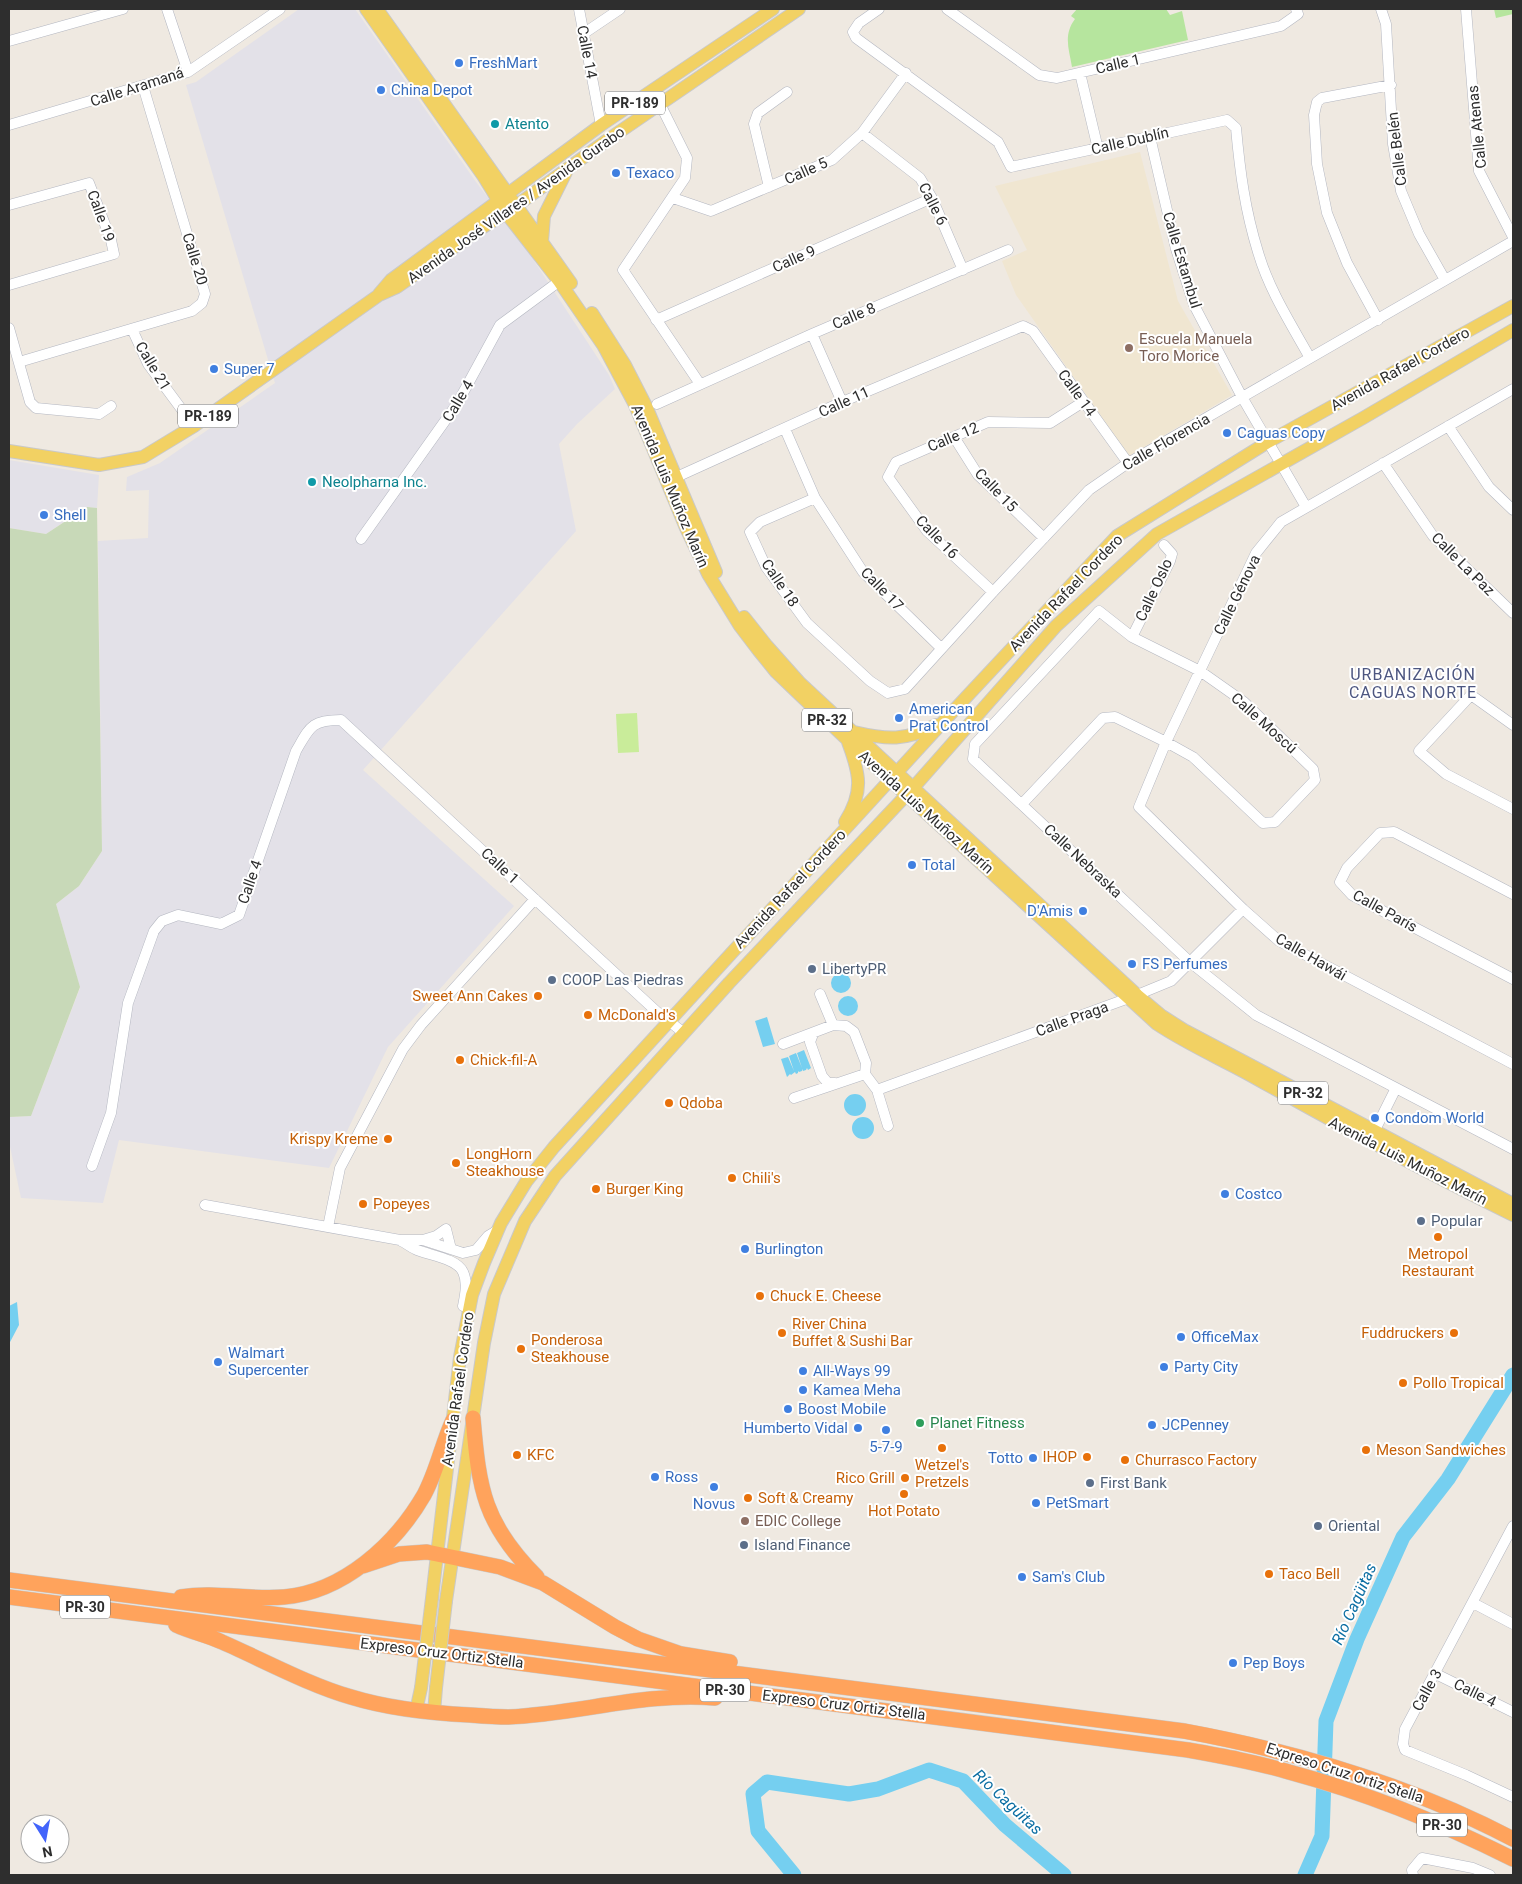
<svg xmlns="http://www.w3.org/2000/svg" width="1522" height="1884" viewBox="0 0 1522 1884" font-family="Roboto,sans-serif">
<style>
.industrial{fill:#e3e1e8}
.education{fill:#f0e6d1}
.green{fill:#b6e59e}
.cemetery{fill:#c8d9b8}
.pitch{fill:#c9ec9a}
.water{fill:#75cff0}
.lines{fill:none;stroke-linecap:round;stroke-linejoin:round}
.river{stroke:#75cff0;stroke-width:15}
.minor-casing{stroke:#b4b7c1;stroke-width:11}
.major-casing{stroke:#c9c9c9;stroke-width:14}
.highway-casing{stroke:#c9c9c9;stroke-width:16}
.minor{stroke:#fff;stroke-width:10}
.major{stroke:#f2d163;stroke-width:12}
.highway{stroke:#ffa35c;stroke-width:15}
.major-bridge-casing{stroke:#c9c9c9;stroke-width:14;stroke-linecap:butt}
.major-bridge{stroke:#f2d163;stroke-width:12}
.shop-dot{fill:#3f7fe0;stroke:#fff;stroke-width:2}
.culture-dot{fill:#0f9aa8;stroke:#fff;stroke-width:2}
.education-dot{fill:#8d6e63;stroke:#fff;stroke-width:2}
.service-dot{fill:#5c6f8a;stroke:#fff;stroke-width:2}
.food-dot{fill:#e8710a;stroke:#fff;stroke-width:2}
.leisure-dot{fill:#2e9e5b;stroke:#fff;stroke-width:2}
.labels{text-anchor:middle;dominant-baseline:central;stroke-width:4;stroke-linejoin:round;paint-order:stroke}
.shield{fill:#fff;stroke:#6d6d6d;stroke-width:1}
.shield-label{font-size:14px;font-weight:bold;fill:#2e2e2e}
.street-label{font-size:15px;fill:#2e2e2e;stroke:#fff}
.shop-label{font-size:15px;fill:#366cbe;stroke:#fff;text-anchor:start}
.culture-label{font-size:15px;fill:#0d838f;stroke:#fff;text-anchor:start}
.education-label{font-size:15px;fill:#785e54;stroke:#fff;text-anchor:start}
.service-label{font-size:15px;fill:#4e5e75;stroke:#fff;text-anchor:start}
.food-label{font-size:15px;fill:#c56008;stroke:#fff;text-anchor:start}
.leisure-label{font-size:15px;fill:#27864d;stroke:#fff;text-anchor:start}
.neighbourhood-label{font-size:16px;letter-spacing:1px;fill:#4d5680;stroke:#fff}
.water-label{font-size:16px;font-style:italic;fill:#0d6fa3;stroke:#fff}
</style>
<rect width="100%" height="100%" fill="#efe9e1"/>
<path class="industrial" d="M299 9H355L476 182 521 241 609 375 615 389 577 424 559 444 576 531 363 770 514 906 388 1047 329 1168 119 1140 103 1203 21 1198 9 1142V1117L31 1116 80 988 56 904 79 886 102 851 98 541 148 538 149 490 126 491 127 477 160 463 275 383 186 85 196 82Z
M9 460 99 475 97 508 86 507 46 534 9 528Z"/>
<path class="education" d="M1140 152 1178 301 1232 395 1129 456 1016 295 1002 261 1027 250 995 186Z"/>
<path class="green" d="M1077 9H1166L1170 15 1182 11 1188 40 1072 67C1069 49 1063 35 1075 19L1071 16Z
M1494 9H1513V14L1496 18Z"/>
<path class="cemetery" d="M87 507 97 508 102 851 79 886 56 904 80 987 31 1116 9 1117V528L46 534Z"/>
<path class="pitch" d="M637 713 639 752 618 753 616 714Z"/>
<path class="water" d="M831 983a10 10 0 1 1 20 0a10 10 0 1 1-20 0Z
M838 1006a10 10 0 1 1 20 0a10 10 0 1 1-20 0Z
M767 1017 775 1044 763 1047 755 1021Z
M804 1050 811 1068 808 1070 807 1068 806 1070 803 1071 802 1069V1071L799 1072 798 1071V1073L796 1074 795 1072 791 1075 790 1074 787 1077 781 1059 788 1057 794 1071 789 1056 796 1053 802 1068 797 1053Z
M844 1105a11 11 0 1 1 22 0a11 11 0 1 1-22 0Z
M852 1128a11 11 0 1 1 22 0a11 11 0 1 1-22 0Z
M17 1302 19 1325 9 1344V1306Z"/>
<g class="lines">
<path class="river" d="M794 1875 758 1831 753 1794 767 1782 849 1794 878 1789 929 1770 963 1781 1005 1825 1064 1875
M1305 1875 1322 1836 1326 1721 1357 1639 1403 1537 1448 1479 1513 1375"/>
<defs>
<path id="minor" d="M167 9 188 72
M579 9 601 125
M879 9 859 23 853 32 856 38 998 142 1011 167 1227 120 1236 128C1240 172 1245 210 1258 252 1269 290 1291 324 1310 358
M947 9 1039 75 1057 78 1281 26 1298 14 1296 9
M1381 9 1386 24 1393 144 1401 191 1419 234 1445 280
M1466 9 1479 171 1513 237
M583 34 620 9
M9 41 123 9
M1080 73 1098 149
M660 104 687 158 685 178 623 270 700 384
M9 125 188 72 280 9
M862 133 920 178 932 198 963 270
M1150 137 1176 249 1194 305 1242 397 1306 507
M769 187 754 124 758 113 787 92
M673 198 711 211 832 160 862 133 906 73
M9 205 89 183 111 240 114 254 9 285
M656 320 932 198
M1378 320 1347 263 1327 213 1317 164 1314 115 1317 102 1322 98 1391 85
M9 328 30 402 36 408 99 414 111 406
M132 329 148 364 194 426
M812 334 842 402
M19 362 192 311 202 303 205 294 143 86
M1513 389 1281 522 1256 553 1166 742 1139 807 1243 909 1279 941 1513 1064
M657 404 812 334 1008 250
M1448 426 1489 487 1513 510
M785 429 815 498 863 572 941 648
M954 437 978 475 1044 538
M1383 463 1433 536 1513 613
M670 480 842 402 1023 326 1033 331 1128 463
M815 498 760 522 750 532 766 567 807 623 870 681 888 693 905 689 993 592 1089 490 1128 463 1513 241
M361 539 457 404 500 325 565 277
M993 592 927 531 888 477 896 462 988 422 1050 423 1083 402
M1132 637 1170 561 1172 554 1164 545
M1513 725 1471 695 1419 751 1446 774 1513 809
M1022 804 1103 718 1115 717 1166 742 1193 757 1263 823 1275 822 1315 780 1313 769 1244 702 1200 671 1132 637 1099 611 975 744 973 759 1190 962 1256 1015 1513 1149
M1513 894 1394 832 1380 833 1347 868 1340 882 1352 895 1513 979
M820 994 833 1025
M813 1034 810 1042 822 1076 828 1083H835
M783 1044 833 1025 846 1026 854 1032 866 1063 865 1074 877 1090 888 1126
M877 1090 1137 995 1171 981 1243 909
M794 1098 865 1074
M1372 1136 1396 1088
M92 1166 111 1113 128 1003 154 931 162 921 178 915 221 924 239 915 296 751C310 727 311 720 341 720L656 1011 684 1033
M205 1205 400 1240H423L463 1253 476 1250 488 1236 498 1230
M328 1227 340 1168 403 1049 421 1025 535 899
M423 1240 436 1236 446 1229 451 1249
M401 1241C406 1243 410 1247 415 1249 427 1255 457 1258 463 1272 468 1282 465 1296 463 1306
M1513 1526 1405 1729 1403 1744 1405 1750 1466 1775 1513 1797
M1473 1603 1513 1624
M1436 1674 1513 1712
M1413 1875 1412 1870 1422 1858 1473 1868 1490 1875"/>
<path id="major" d="M366 9 484 177 506 213 559 281 603 345 635 405 686 528 708 574 740 626 759 651 776 672 801 696 890 780 1157 1024C1187 1044 1219 1058 1250 1075 1337 1124 1424 1171 1513 1215
M377 9 571 283
M542 242 544 216 566 172
M379 294 391 280 601 125 773 9
M592 313 625 365 646 406 716 572
M9 451 99 465 143 457 194 426 379 295 397 287 480 229 506 213 606 141 799 9
M744 617 767 646 800 683 1137 995 1162 1016 1184 1030 1513 1204
M854 732C888 740 905 741 936 725
M845 822C864 792 860 774 848 742
M432 1598 460 1357 472 1295 484 1263 501 1223 526 1182 554 1147 943 722 1117 536 1268 442 1513 306
M446 1601 484 1343 494 1294 525 1221 555 1176 729 983 913 788 1056 626 1157 534 1363 418 1513 330
M416 1711 421 1688
M434 1713 436 1688"/>
<path id="highway" d="M473 1418C479 1490 484 1524 537 1577
M363 1566 399 1554 427 1552 500 1567 543 1583 615 1627 638 1639 681 1654 730 1662
M9 1580 1184 1731C1298 1752 1410 1785 1513 1839
M9 1597 1188 1750C1222 1756 1256 1762 1289 1772 1367 1793 1441 1823 1513 1859
M181 1597C215 1591 249 1600 284 1597 343 1592 395 1545 424 1495 437 1471 442 1444 453 1420
M176 1625C191 1632 207 1635 222 1642 263 1660 309 1685 351 1697 390 1709 430 1713 470 1715 483 1716 496 1717 508 1717 578 1714 645 1692 715 1698"/>
</defs>
<use href="#minor" class="minor-casing"/>
<use href="#major" class="major-casing"/>
<use href="#highway" class="highway-casing"/>
<use href="#minor" class="minor"/>
<use href="#major" class="major"/>
<use href="#highway" class="highway"/>
<defs>
<path id="major-bridge" d="M421 1688 432 1598
M436 1688 446 1601"/>
</defs>
<use href="#major-bridge" class="major-bridge-casing"/>
<use href="#major-bridge" class="major-bridge"/>
</g>
<g class="shop-dot">
<circle cx="459" cy="63" r="5"/>
<circle cx="381" cy="90" r="5"/>
<circle cx="616" cy="173" r="5"/>
<circle cx="214" cy="369" r="5"/>
<circle cx="1227" cy="433" r="5"/>
<circle cx="44" cy="515" r="5"/>
<circle cx="899" cy="718" r="5"/>
<circle cx="912" cy="865" r="5"/>
<circle cx="1083" cy="911" r="5"/>
<circle cx="1132" cy="964" r="5"/>
<circle cx="1375" cy="1118" r="5"/>
<circle cx="1225" cy="1194" r="5"/>
<circle cx="745" cy="1249" r="5"/>
<circle cx="1181" cy="1337" r="5"/>
<circle cx="218" cy="1362" r="5"/>
<circle cx="1164" cy="1367" r="5"/>
<circle cx="803" cy="1371" r="5"/>
<circle cx="803" cy="1390" r="5"/>
<circle cx="788" cy="1409" r="5"/>
<circle cx="1152" cy="1425" r="5"/>
<circle cx="858" cy="1428" r="5"/>
<circle cx="886" cy="1430" r="5"/>
<circle cx="1033" cy="1458" r="5"/>
<circle cx="655" cy="1477" r="5"/>
<circle cx="714" cy="1487" r="5"/>
<circle cx="1036" cy="1503" r="5"/>
<circle cx="1022" cy="1577" r="5"/>
<circle cx="1233" cy="1663" r="5"/>
</g>
<g class="culture-dot">
<circle cx="495" cy="124" r="5"/>
<circle cx="312" cy="482" r="5"/>
</g>
<g class="education-dot">
<circle cx="1129" cy="348" r="5"/>
<circle cx="745" cy="1521" r="5"/>
</g>
<g class="service-dot">
<circle cx="812" cy="969" r="5"/>
<circle cx="552" cy="980" r="5"/>
<circle cx="1421" cy="1221" r="5"/>
<circle cx="1090" cy="1483" r="5"/>
<circle cx="1318" cy="1526" r="5"/>
<circle cx="744" cy="1545" r="5"/>
</g>
<g class="food-dot">
<circle cx="538" cy="996" r="5"/>
<circle cx="588" cy="1015" r="5"/>
<circle cx="460" cy="1060" r="5"/>
<circle cx="669" cy="1103" r="5"/>
<circle cx="388" cy="1139" r="5"/>
<circle cx="456" cy="1163" r="5"/>
<circle cx="732" cy="1178" r="5"/>
<circle cx="596" cy="1189" r="5"/>
<circle cx="363" cy="1204" r="5"/>
<circle cx="1438" cy="1237" r="5"/>
<circle cx="760" cy="1296" r="5"/>
<circle cx="782" cy="1333" r="5"/>
<circle cx="1454" cy="1333" r="5"/>
<circle cx="521" cy="1349" r="5"/>
<circle cx="1403" cy="1383" r="5"/>
<circle cx="942" cy="1448" r="5"/>
<circle cx="1366" cy="1450" r="5"/>
<circle cx="517" cy="1455" r="5"/>
<circle cx="1087" cy="1457" r="5"/>
<circle cx="1125" cy="1460" r="5"/>
<circle cx="905" cy="1478" r="5"/>
<circle cx="904" cy="1494" r="5"/>
<circle cx="748" cy="1498" r="5"/>
<circle cx="1269" cy="1574" r="5"/>
</g>
<circle class="leisure-dot" cx="920" cy="1423" r="5"/>
<g class="labels">
<g class="shield">
<rect x="605" y="91.5" width="60" height="23" rx="4"/>
<rect x="178" y="404.5" width="60" height="23" rx="4"/>
<rect x="802" y="708.5" width="50" height="23" rx="4"/>
<rect x="1278" y="1081.5" width="50" height="23" rx="4"/>
<rect x="60" y="1595.5" width="50" height="23" rx="4"/>
<rect x="700" y="1678.5" width="50" height="23" rx="4"/>
<rect x="1417" y="1813.5" width="50" height="23" rx="4"/>
</g>
<g class="shield-label">
<text x="635" y="103">PR-189</text>
<text x="208" y="416">PR-189</text>
<text x="827" y="720">PR-32</text>
<text x="1303" y="1093">PR-32</text>
<text x="85" y="1607">PR-30</text>
<text x="725" y="1690">PR-30</text>
<text x="1442" y="1825">PR-30</text>
</g>
<g class="street-label">
<text transform="translate(587 52) rotate(79)">Calle 14</text>
<text transform="translate(1118 64) rotate(-13)">Calle 1</text>
<text transform="translate(137 87) rotate(-18)">Calle Aramaná</text>
<text transform="translate(1477 127) rotate(-96)">Calle Atenas</text>
<text transform="translate(1130 141) rotate(-13)">Calle Dublín</text>
<text transform="translate(1397 149) rotate(-97)">Calle Belén</text>
<text transform="translate(806 171) rotate(-24)">Calle 5</text>
<text transform="translate(933 204) rotate(63)">Calle 6</text>
<text transform="translate(516 205) rotate(-35)">Avenida José Villares / Avenida Gurabo</text>
<text transform="translate(101 216) rotate(70)">Calle 19</text>
<text transform="translate(195 259) rotate(73)">Calle 20</text>
<text transform="translate(794 259) rotate(-24)">Calle 9</text>
<text transform="translate(1182 260) rotate(73)">Calle Estambul</text>
<text transform="translate(854 316) rotate(-23)">Calle 8</text>
<text transform="translate(153 366) rotate(59)">Calle 21</text>
<text transform="translate(1400 369) rotate(-29)">Avenida Rafael Cordero</text>
<text transform="translate(1077 393) rotate(54)">Calle 14</text>
<text transform="translate(458 401) rotate(-59)">Calle 4</text>
<text transform="translate(844 402) rotate(-24)">Calle 11</text>
<text transform="translate(953 437) rotate(-23)">Calle 12</text>
<text transform="translate(1166 442) rotate(-30)">Calle Florencia</text>
<text transform="translate(670 486) rotate(67)">Avenida Luis Muñoz Marín</text>
<text transform="translate(996 490) rotate(46)">Calle 15</text>
<text transform="translate(937 537) rotate(46)">Calle 16</text>
<text transform="translate(1463 564) rotate(45)">Calle La Paz</text>
<text transform="translate(780 583) rotate(56)">Calle 18</text>
<text transform="translate(882 589) rotate(46)">Calle 17</text>
<text transform="translate(1154 590) rotate(-65)">Calle Oslo</text>
<text transform="translate(1066 593) rotate(-46)">Avenida Rafael Cordero</text>
<text transform="translate(1237 595) rotate(-64)">Calle Génova</text>
<text transform="translate(1264 723) rotate(42)">Calle Moscú</text>
<text transform="translate(926 812) rotate(42)">Avenida Luis Muñoz Marín</text>
<text transform="translate(1083 861) rotate(43)">Calle Nebraska</text>
<text transform="translate(500 866) rotate(43)">Calle 1</text>
<text transform="translate(250 882) rotate(-71)">Calle 4</text>
<text transform="translate(790 889) rotate(-47)">Avenida Rafael Cordero</text>
<text transform="translate(1385 911) rotate(29)">Calle París</text>
<text transform="translate(1311 957) rotate(30)">Calle Hawái</text>
<text transform="translate(1072 1019) rotate(-20)">Calle Praga</text>
<text transform="translate(1408 1161) rotate(27)">Avenida Luis Muñoz Marín</text>
<text transform="translate(458 1389) rotate(-82)">Avenida Rafael Cordero</text>
<text transform="translate(442 1653) rotate(7)">Expreso Cruz Ortiz Stella</text>
<text transform="translate(1427 1690) rotate(-61)">Calle 3</text>
<text transform="translate(1475 1693) rotate(26)">Calle 4</text>
<text transform="translate(844 1705) rotate(7)">Expreso Cruz Ortiz Stella</text>
<text transform="translate(1345 1773) rotate(18)">Expreso Cruz Ortiz Stella</text>
</g>
<g class="shop-label">
<text x="469" y="63">FreshMart</text>
<text x="391" y="90">China Depot</text>
<text x="626" y="173">Texaco</text>
<text x="224" y="369">Super 7</text>
<text x="1237" y="433">Caguas Copy</text>
<text x="54" y="515">Shell</text>
<text x="909" y="709">American<tspan x="909" dy="17">Prat Control</tspan></text>
<text x="922" y="865">Total</text>
<text x="1073" y="911" text-anchor="end">D'Amis</text>
<text x="1142" y="964">FS Perfumes</text>
<text x="1385" y="1118">Condom World</text>
<text x="1235" y="1194">Costco</text>
<text x="755" y="1249">Burlington</text>
<text x="1191" y="1337">OfficeMax</text>
<text x="228" y="1353">Walmart<tspan x="228" dy="17">Supercenter</tspan></text>
<text x="1174" y="1367">Party City</text>
<text x="813" y="1371">All-Ways 99</text>
<text x="813" y="1390">Kamea Meha</text>
<text x="798" y="1409">Boost Mobile</text>
<text x="1162" y="1425">JCPenney</text>
<text x="848" y="1428" text-anchor="end">Humberto Vidal</text>
<text x="886" y="1447" text-anchor="middle">5-7-9</text>
<text x="1023" y="1458" text-anchor="end">Totto</text>
<text x="665" y="1477">Ross</text>
<text x="1046" y="1503">PetSmart</text>
<text x="714" y="1504" text-anchor="middle">Novus</text>
<text x="1032" y="1577">Sam's Club</text>
<text x="1243" y="1663">Pep Boys</text>
</g>
<g class="culture-label">
<text x="505" y="124">Atento</text>
<text x="322" y="482">Neolpharna Inc.</text>
</g>
<g class="education-label">
<text x="1139" y="339">Escuela Manuela<tspan x="1139" dy="17">Toro Morice</tspan></text>
<text x="755" y="1521">EDIC College</text>
</g>
<g class="service-label">
<text x="822" y="969">LibertyPR</text>
<text x="562" y="980">COOP Las Piedras</text>
<text x="1431" y="1221">Popular</text>
<text x="1100" y="1483">First Bank</text>
<text x="1328" y="1526">Oriental</text>
<text x="754" y="1545">Island Finance</text>
</g>
<g class="food-label">
<text x="528" y="996" text-anchor="end">Sweet Ann Cakes</text>
<text x="598" y="1015">McDonald's</text>
<text x="470" y="1060">Chick-fil-A</text>
<text x="679" y="1103">Qdoba</text>
<text x="378" y="1139" text-anchor="end">Krispy Kreme</text>
<text x="466" y="1154">LongHorn<tspan x="466" dy="17">Steakhouse</tspan></text>
<text x="742" y="1178">Chili's</text>
<text x="606" y="1189">Burger King</text>
<text x="373" y="1204">Popeyes</text>
<text x="1438" y="1254" text-anchor="middle">Metropol<tspan x="1438" dy="17">Restaurant</tspan></text>
<text x="770" y="1296">Chuck E. Cheese</text>
<text x="792" y="1324">River China<tspan x="792" dy="17">Buffet &amp; Sushi Bar</tspan></text>
<text x="1444" y="1333" text-anchor="end">Fuddruckers</text>
<text x="531" y="1340">Ponderosa<tspan x="531" dy="17">Steakhouse</tspan></text>
<text x="1413" y="1383">Pollo Tropical</text>
<text x="1376" y="1450">Meson Sandwiches</text>
<text x="527" y="1455">KFC</text>
<text x="1077" y="1457" text-anchor="end">IHOP</text>
<text x="1135" y="1460">Churrasco Factory</text>
<text x="942" y="1465" text-anchor="middle">Wetzel's<tspan x="942" dy="17">Pretzels</tspan></text>
<text x="895" y="1478" text-anchor="end">Rico Grill</text>
<text x="758" y="1498">Soft &amp; Creamy</text>
<text x="904" y="1511" text-anchor="middle">Hot Potato</text>
<text x="1279" y="1574">Taco Bell</text>
</g>
<g class="leisure-label">
<text x="930" y="1423">Planet Fitness</text>
</g>
<g class="neighbourhood-label">
<text x="1413" y="674">URBANIZACIÓN<tspan x="1413" dy="18">CAGUAS NORTE</tspan></text>
</g>
<g class="water-label">
<text transform="translate(1354 1604) rotate(-66)">Río Cagüitas</text>
<text transform="translate(1008 1802) rotate(43)">Río Cagüitas</text>
</g>
</g>
<rect width="1522" height="1884" fill="none" stroke="#2e2e2e" stroke-width="20"/>
<g transform="translate(45 1839) rotate(169)"><circle r="24" fill="#ffffff" stroke="#ababab"/>
<path d="M0-4L9 19L0 12L-9 19Z" fill="#4264fb"/>
<text y="-8" font-size="14" font-weight="bold" text-anchor="middle" fill="#2e2e2e">N</text>
</g>
</svg>
